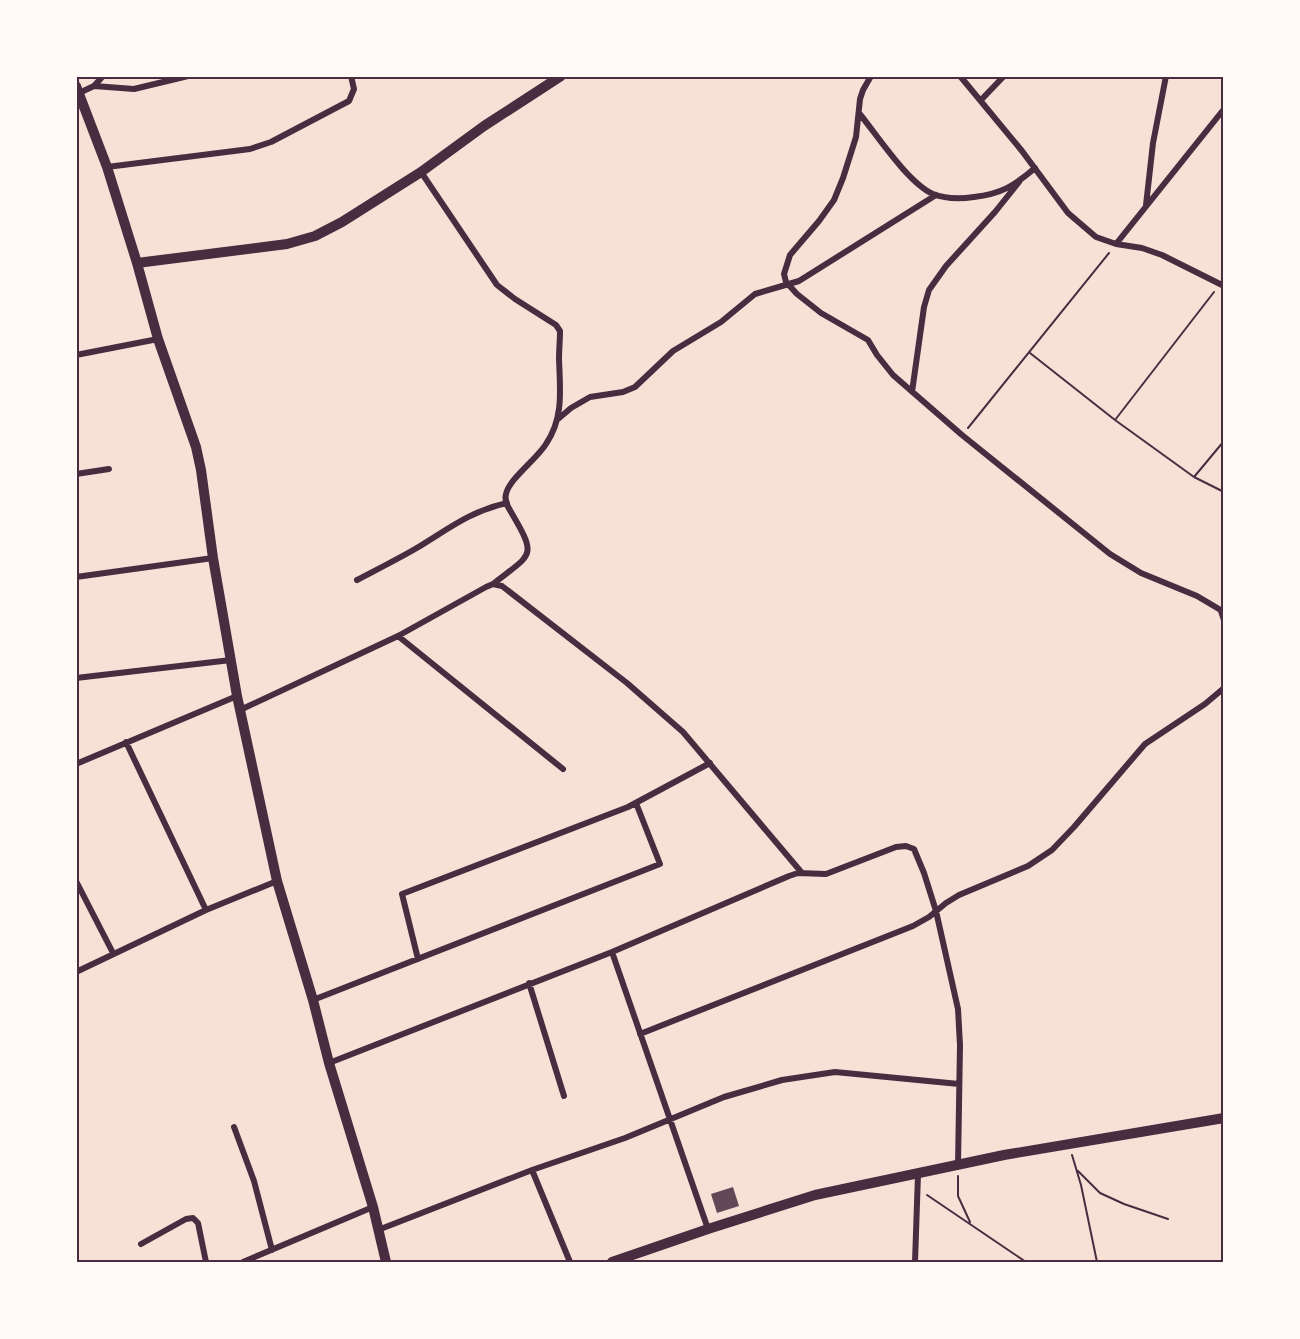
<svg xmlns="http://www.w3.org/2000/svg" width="1300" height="1339" viewBox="0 0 1300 1339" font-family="Cabin,sans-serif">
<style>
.building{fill:#644757}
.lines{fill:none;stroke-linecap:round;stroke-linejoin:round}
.path{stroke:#4a2c40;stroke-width:2}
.minor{stroke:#4a2c40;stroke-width:6}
.tertiary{stroke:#4a2c40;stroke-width:10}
.neatline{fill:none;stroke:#4a2c40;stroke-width:2}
</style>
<rect width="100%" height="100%" fill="#f7e1d7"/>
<path class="building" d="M733 1187 739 1206 717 1213 711 1194Z"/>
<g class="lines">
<path class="path" d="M1030 353 1115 420 1194 477 1224 492
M1115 420 1214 292
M968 428 1109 253
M1194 477 1224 441
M1072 1155 1081 1185 1097 1262
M1078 1171 1100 1193 1124 1204 1168 1219
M958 1176V1196L970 1222
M927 1195 1026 1262"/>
<path class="minor" d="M871 76 863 90 860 99 856 137 843 178 834 200 819 221 790 255 784 274 786 282 797 294 821 313 868 340 877 355 893 375 962 435 1110 554 1141 573 1197 596 1224 612
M960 76 1022 151 1068 213 1096 237 1116 244 1142 248 1162 255 1224 286
M94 86 134 89 188 76
M79 93 94 86 103 76
M981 100 1004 76
M859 113C877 135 908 183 933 194 946 199 960 199 974 197 1001 194 1014 186 1035 168
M107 167 250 149 271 142 349 101 354 89 351 76
M421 172 497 285 515 299 556 325 560 331C560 340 559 350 559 359 560 389 564 418 546 444 537 459 509 479 506 494 504 501 508 507 511 512 538 558 532 553 493 584
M1146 205 1153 143 1166 76
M1116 244 1224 109
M76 355 158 339
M912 392 924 307 929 290 946 266 995 212 1019 182
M558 419 571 408 590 397 623 392 635 387 673 351 721 322 755 294 799 281 936 195
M76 474 109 469
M76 577 213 558
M357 580C376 570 396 560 415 549 447 530 470 511 507 503
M1221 611 1224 620
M398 636 563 769
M76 678 231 660
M240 710 398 636 486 587 493 584 502 586 627 683 683 732 802 873
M126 742 206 910
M76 764 237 696
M76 881 113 953
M612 952 708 1229
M418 959 402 894 628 807 710 763
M76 972 206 910 277 881
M529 983 564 1096
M313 1000 660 864 636 803
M640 1034 913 926 929 917 946 903 959 895 1028 866 1052 850 1074 827 1145 744 1205 704 1224 688
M329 1063 612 952 789 876 798 873 826 874 896 847 906 846 914 849 924 873 936 911 958 1009 960 1045 958 1165
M234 1127 254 1181 272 1250
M532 1170 570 1262
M378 1230 532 1170 625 1138 724 1097 782 1080 835 1072 959 1084
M141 1244 186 1219 193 1218 198 1223 206 1262
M243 1262 373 1207
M915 1262 918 1174"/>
<path class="tertiary" d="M76 86 107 167 137 263 158 339 196 447 201 470 213 558 237 696 277 881 313 1000 329 1063 373 1207 386 1262
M137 263 287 244 315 236 342 222 421 172 484 126 561 76
M612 1262 708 1229 815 1195 1004 1155 1224 1118"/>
</g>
<rect width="1300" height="1339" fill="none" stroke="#fffaf5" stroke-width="156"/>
<rect x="78" y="78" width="1144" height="1183" class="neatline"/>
</svg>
